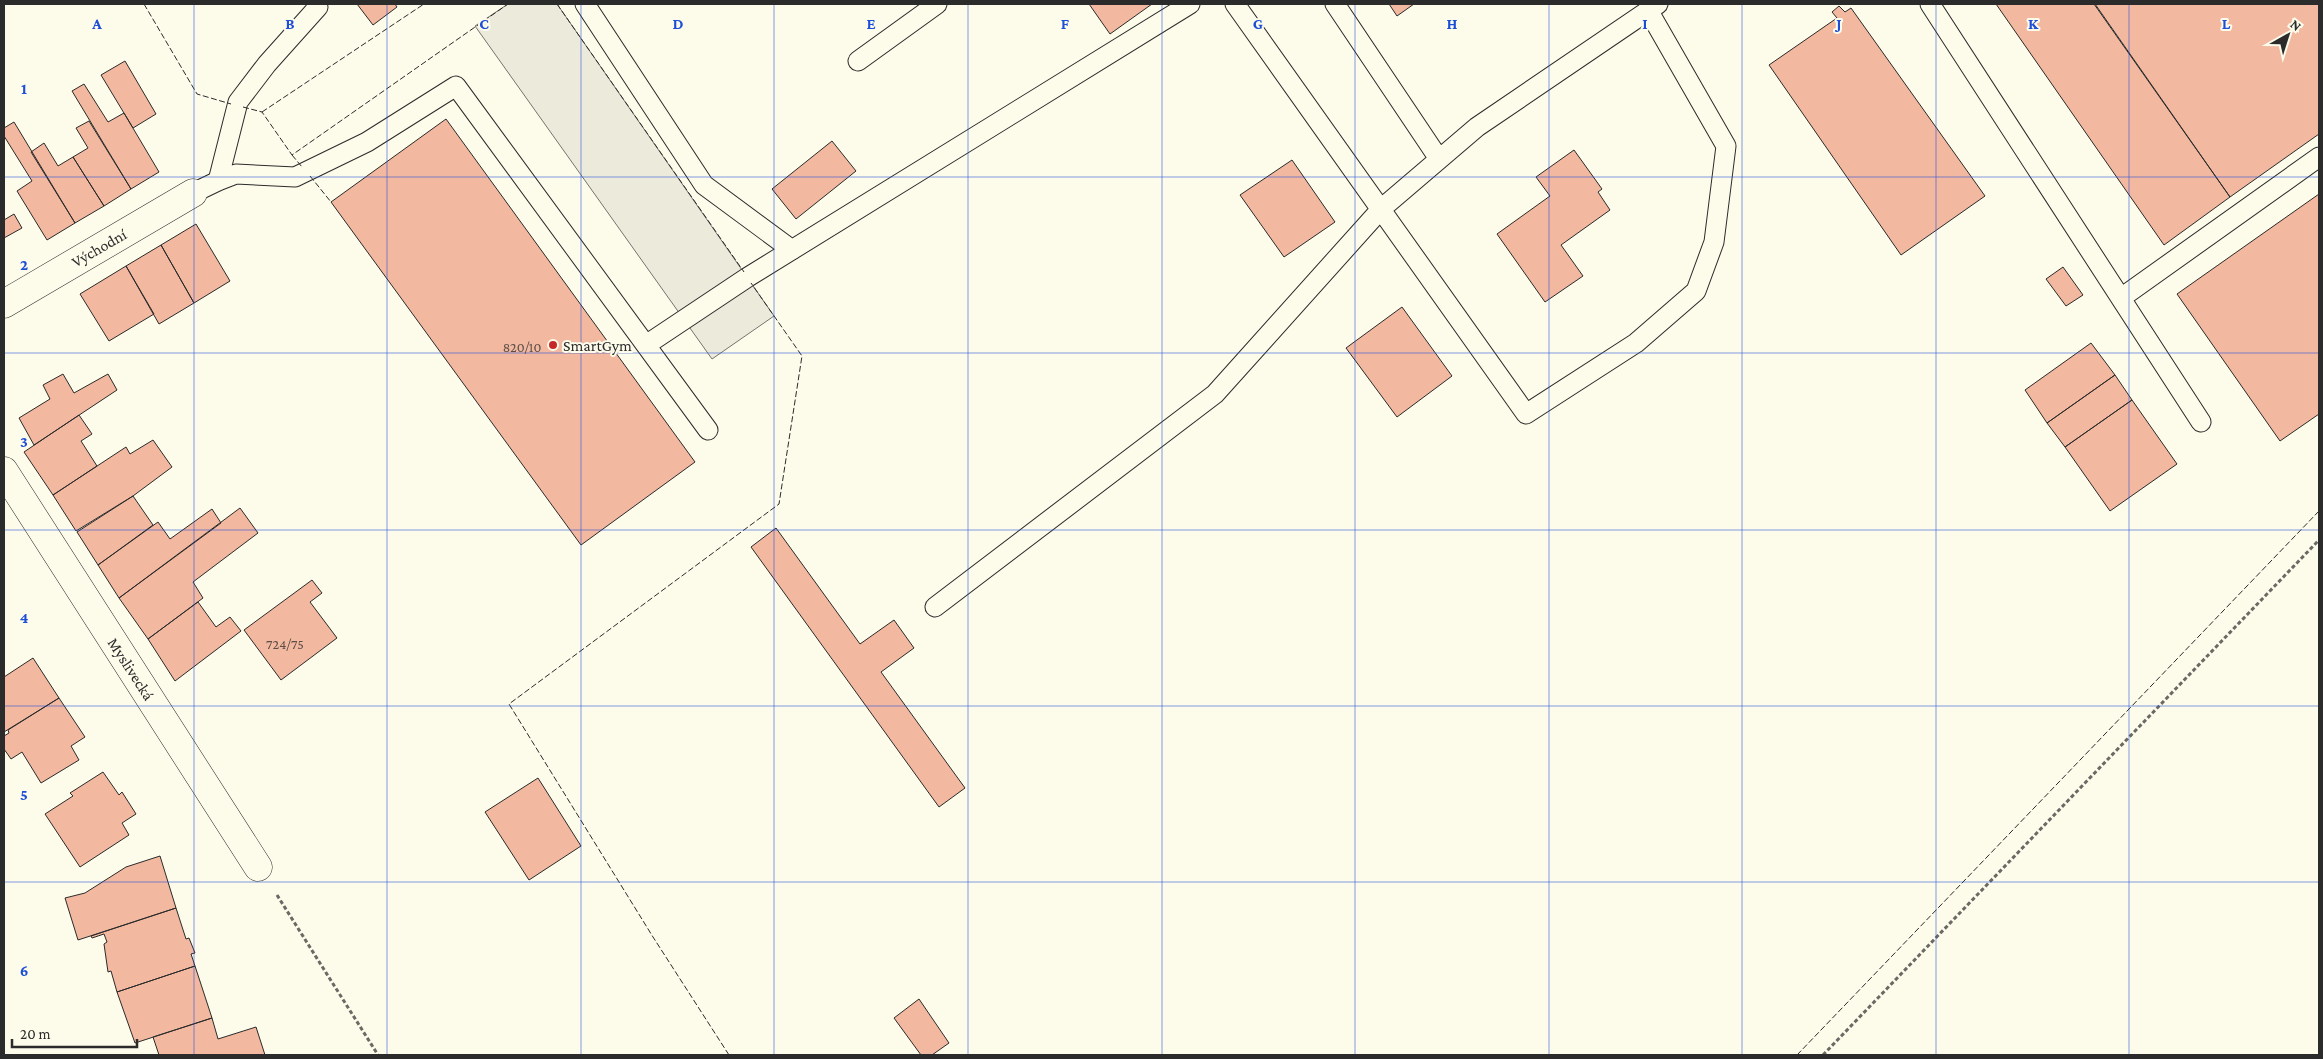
<svg xmlns="http://www.w3.org/2000/svg" width="2323" height="1059" viewBox="0 0 2323 1059" font-family="'Crimson Pro',serif">
<style>
.parking{fill:#eceadb;stroke:#74746e}
.building{fill:#f2b8a0;stroke:#2b2b2b}
.lines{fill:none;stroke-linecap:round;stroke-linejoin:round}
.lane-casing{stroke:#2b2b2b;stroke-width:21}
.street-casing{stroke:#2b2b2b;stroke-width:29}
.path{stroke:#6a6964;stroke-width:3;stroke-dasharray:4 2.5;stroke-linecap:butt}
.lane{stroke:#fdfbea;stroke-width:19}
.street{stroke:#fdfbea;stroke-width:28}
.fence{stroke:#2b2b2b;stroke-width:1;stroke-dasharray:6 2.5;stroke-linecap:butt}
.grid{fill:none;stroke:#1d4ed8;stroke-width:1;stroke-opacity:0.55}
.poi-dot{fill:#c62828;stroke:#fdfbea;stroke-width:2}
.labels{text-anchor:middle;dominant-baseline:central;stroke-width:4;stroke-linejoin:round;paint-order:stroke}
.number-label{font-size:14px;fill:#5d4e48}
.street-label{font-size:16px;fill:#2b2b2b;stroke:#fdfbea}
.poi-label{font-size:16px;fill:#2b2b2b;stroke:#fdfbea;text-anchor:start}
.grid-label{font-size:16px;text-anchor:middle;font-weight:bold;fill:#1d4ed8;stroke:#fdfbea;stroke-width:4;stroke-linejoin:round;paint-order:stroke}
</style>
<rect width="100%" height="100%" fill="#fdfbea"/>
<path class="parking" d="M508 4H557L774 316 712 359 475 26Z"/>
<path class="building" d="M357 4H395L397 7 373 25Z
M1089 4H1152L1110 34Z
M1389 4H1414L1397 16Z
M1996 4H2094L2230 197 2164 245Z
M2095 4H2319V134L2230 197Z
M1839 6 1845 12 1851 8 1985 196 1901 255 1769 65 1837 18 1832 12Z
M125 61 156 114 133 128 101 75Z
M84 84 108 122 124 113 159 172 131 189 72 91Z
M446 119 695 462 581 545 331 202Z
M89 121 131 189 104 206 73 157 88 148 76 128Z
M14 122 75 223 47 240 17 191 32 181 4 136V128Z
M832 141 856 171 796 219 772 189Z
M44 143 58 166 73 157 104 206 75 223 31 152Z
M1574 150 1602 189 1598 192 1610 210 1561 245 1583 276 1545 302 1497 234 1550 196 1536 177Z
M1292 160 1335 222 1284 257 1240 195Z
M2319 194V414L2280 441 2177 294Z
M14 214 22 228 4 238V220Z
M196 224 230 281 194 303 161 245Z
M161 245 194 303 159 324 126 266Z
M126 266 154 314 109 341 80 294Z
M2063 267 2083 295 2066 306 2046 279Z
M1402 307 1452 376 1397 417 1346 348Z
M2091 343 2115 375 2047 423 2025 390Z
M63 374 74 393 108 374 117 390 34 445 19 418 50 399 43 385Z
M2115 375 2132 400 2065 447 2047 423Z
M2132 400 2177 464 2110 511 2065 447Z
M79 415 92 434 81 441 97 466 53 495 24 452Z
M153 440 172 467 133 496 76 531 53 495 126 447 130 454Z
M133 496 153 525 98 565 77 532Z
M240 508 258 533 193 582 203 598 148 639 119 598Z
M212 509 221 523 119 598 98 565 158 522 170 539Z
M776 528 860 644 894 620 914 648 881 672 965 788 939 807 751 547Z
M312 580 322 593 310 602 337 638 281 680 244 630Z
M198 602 216 627 230 617 241 631 175 681 148 639Z
M33 658 59 698 4 732V677Z
M59 698 85 737 71 746 79 760 41 783 22 752 11 759 4 749V736L9 733 8 730Z
M103 772 119 795 122 792 136 814 122 823 129 835 80 867 45 814 73 796 70 793Z
M538 778 581 846 529 880 485 812Z
M160 856 176 908 78 940 65 898 85 893 126 867Z
M176 908 186 939 189 938 195 953 191 954 195 966 117 992 111 971 108 972 104 944 107 942 104 934 92 938 91 936Z
M195 966 212 1018 135 1043 117 992Z
M919 999 949 1043 932 1055H921L894 1018Z
M212 1018 218 1039 256 1027 265 1055H159L153 1037Z"/>
<g class="lines">
<defs>
<path id="lane" d="M585 4 704 185 792 250
M1235 4 1526 414 1636 343 1696 291 1714 242 1726 146 1648 10
M1335 4 1439 159
M1930 4 2201 422
M858 61 937 4
M218 181 238 102 267 64 318 7 316 4
M193 193 218 181 236 174 295 177 367 142 456 86 708 430
M2121 298 2319 157
M646 345 748 277 1190 4
M935 607 1215 394 1381 209 1477 127 1658 4"/>
<path id="street" d="M4 304 193 193
M4 471 258 867"/>
</defs>
<use href="#lane" class="lane-casing"/>
<use href="#street" class="street-casing"/>
<path class="path" d="M277 895 378 1055
M1823 1055 2319 540"/>
<use href="#lane" class="lane"/>
<use href="#street" class="street"/>
<path class="fence" d="M144 4 197 94 231 104
M557 4 744 272
M243 107 262 112 292 155 508 4
M262 112 424 4
M292 155 302 167
M310 176 331 202
M729 1055 653 937 509 704 779 504 802 356 751 283
M1797 1055 2319 511"/>
</g>
<path class="grid" d="M194 4V1055M387 4V1055M581 4V1055M774 4V1055M968 4V1055M1162 4V1055M1355 4V1055M1549 4V1055M1742 4V1055M1936 4V1055M2129 4V1055M4 177H2319M4 353H2319M4 530H2319M4 706H2319M4 882H2319"/>
<circle class="poi-dot" cx="553" cy="345" r="5"/>
<g class="labels">
<g class="number-label">
<text x="522" y="347">820/10</text>
<text x="285" y="644">724/75</text>
</g>
<g class="street-label">
<text transform="translate(99 248) rotate(-30)">Východní</text>
<text transform="translate(131 669) rotate(57)">Myslivecká</text>
</g>
<g class="poi-label">
<text x="563" y="345">SmartGym</text>
</g>
</g>
<g class="grid-label">
<text x="97" y="29">A</text>
<text x="290" y="29">B</text>
<text x="484" y="29">C</text>
<text x="678" y="29">D</text>
<text x="871" y="29">E</text>
<text x="1065" y="29">F</text>
<text x="1258" y="29">G</text>
<text x="1452" y="29">H</text>
<text x="1645" y="29">I</text>
<text x="1839" y="29">J</text>
<text x="2033" y="29">K</text>
<text x="2226" y="29">L</text>
<text x="24" y="94">1</text>
<text x="24" y="270">2</text>
<text x="24" y="447">3</text>
<text x="24" y="623">4</text>
<text x="24" y="800">5</text>
<text x="24" y="976">6</text>
</g>
<rect width="2323" height="1059" fill="none" stroke="#2b2b2b" stroke-width="10"/>
<g transform="translate(2288 35) rotate(39)" stroke="#fdfbea" stroke-width="4" paint-order="stroke">
<path d="M0-4L9 19L0 12L-9 19Z" fill="#2b2b2b"/>
<text y="-8" font-size="14" font-weight="bold" text-anchor="middle" fill="#2b2b2b">N</text>
</g>
<path d="M12 1039v8h125v-8" fill="none" stroke="#2b2b2b" stroke-width="2.5"/>
<text x="20" y="1039" font-size="15" fill="#2b2b2b" stroke="#fdfbea" stroke-width="4" paint-order="stroke">20 m</text>
</svg>
